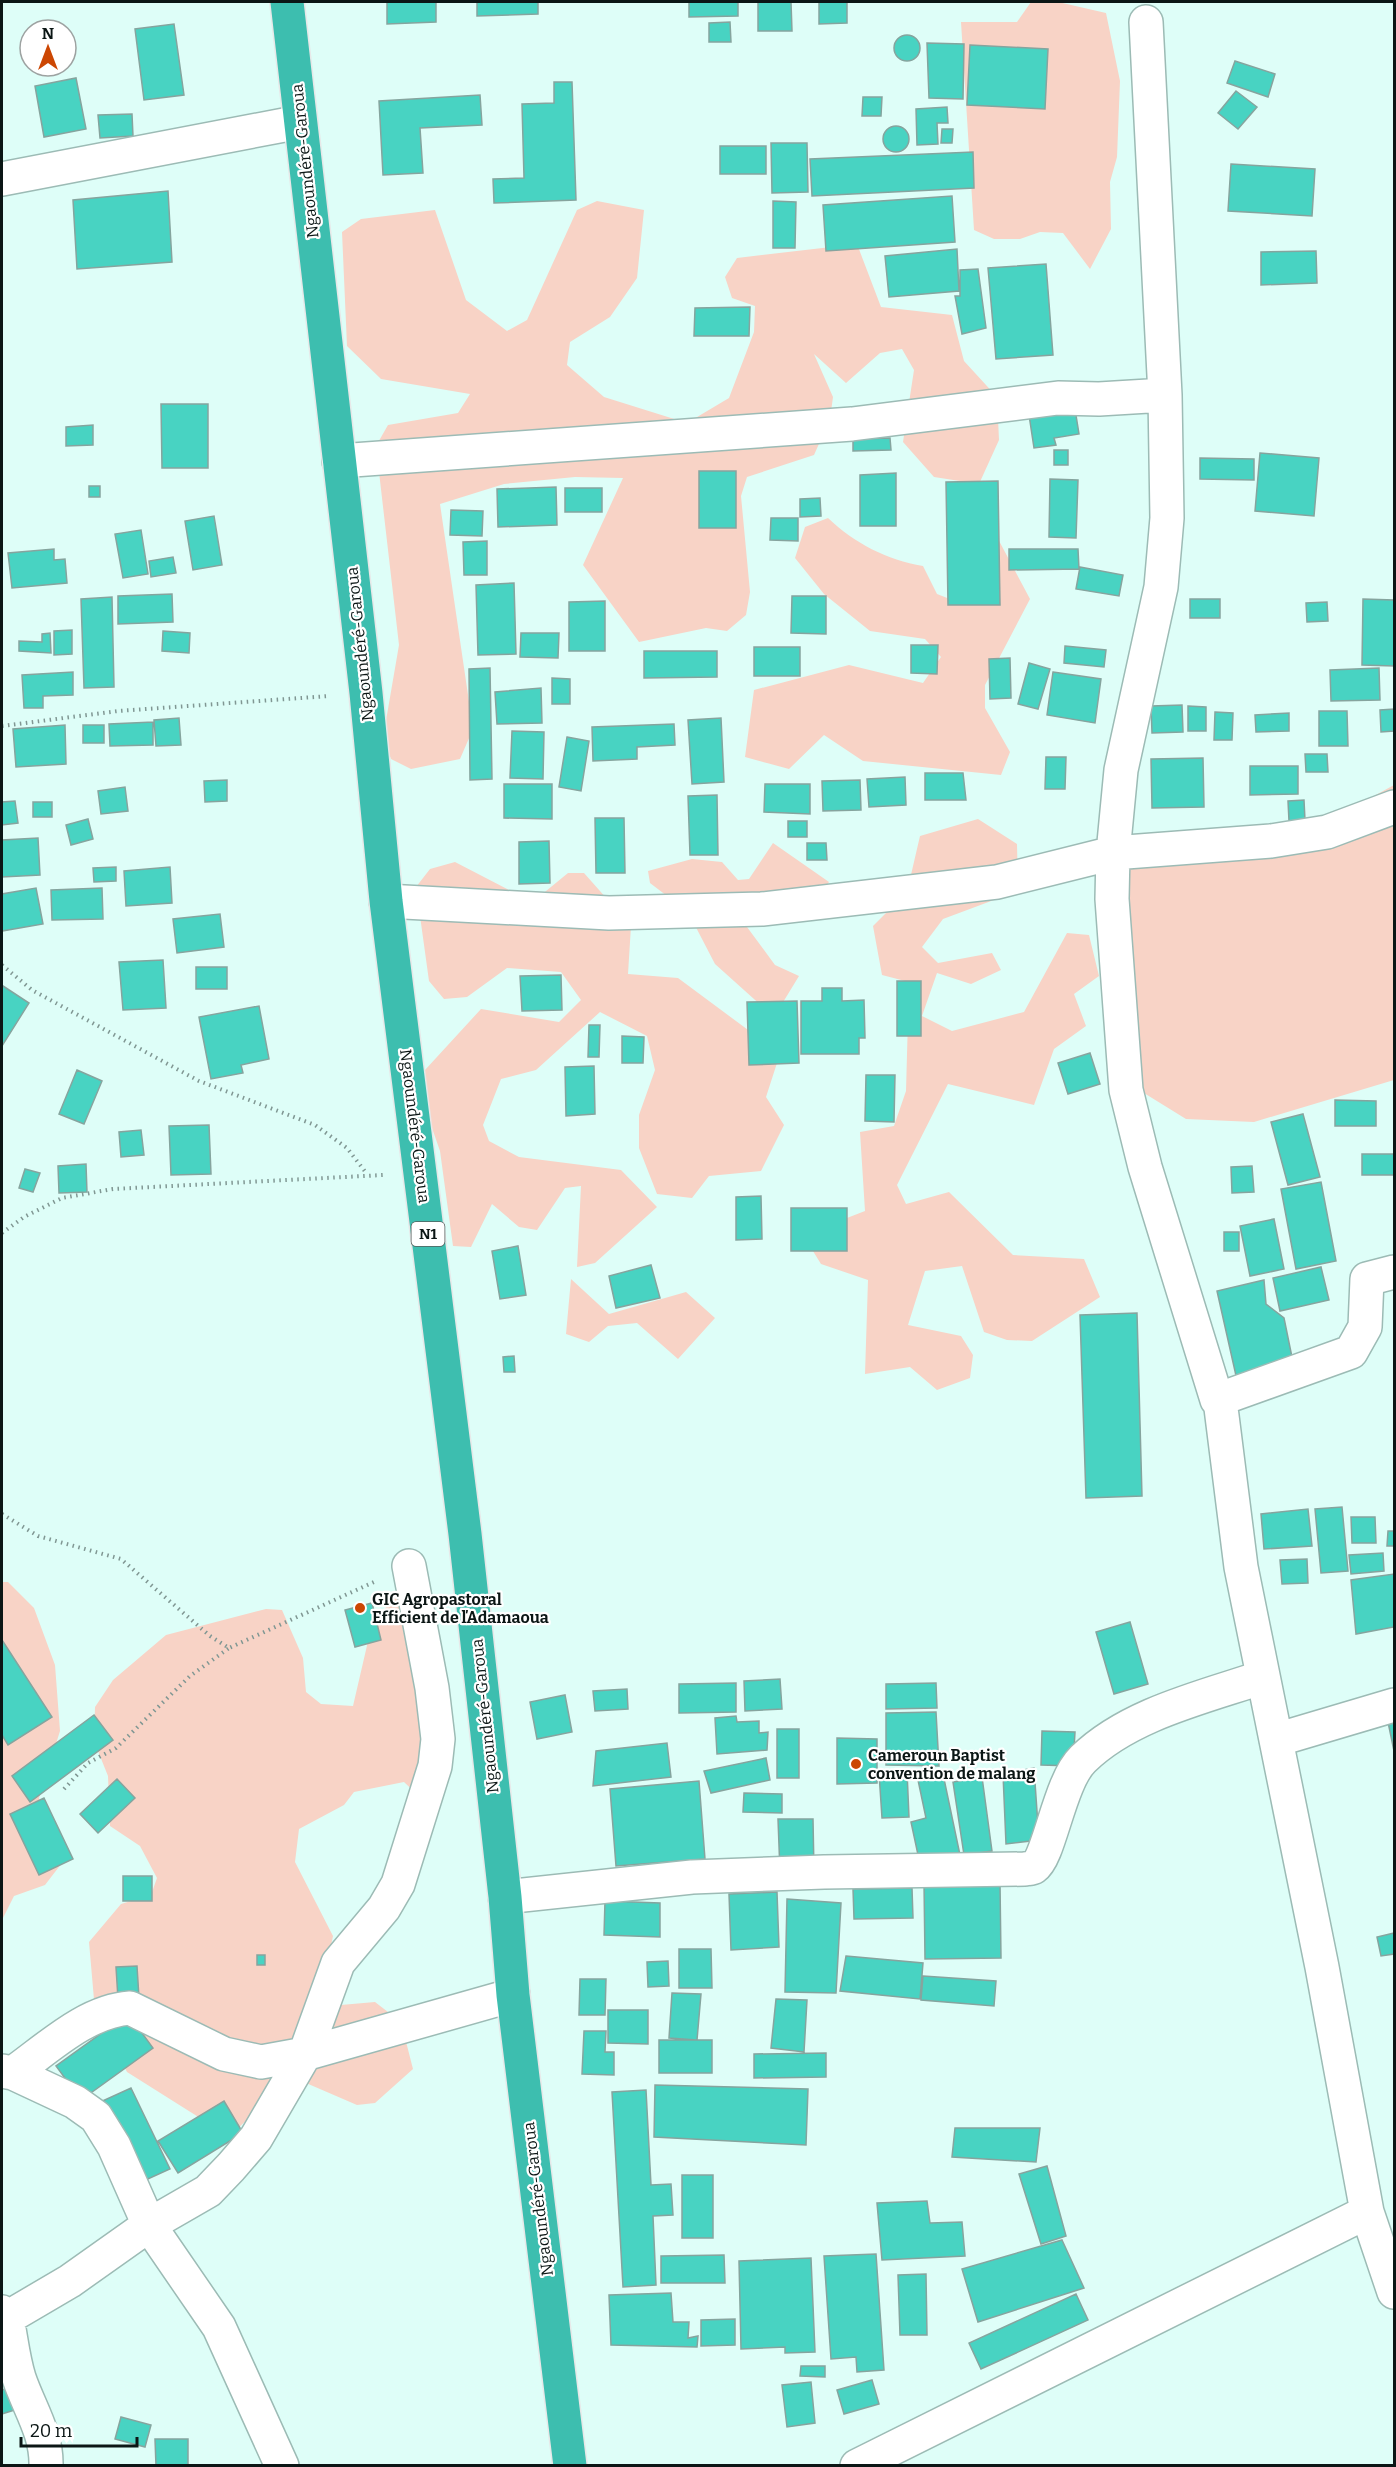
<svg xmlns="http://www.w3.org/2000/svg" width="1396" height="2467" viewBox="0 0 1396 2467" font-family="Bitter,serif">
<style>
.green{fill:#f8d3c6}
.building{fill:#48d3c2;stroke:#86a49e;stroke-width:1.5}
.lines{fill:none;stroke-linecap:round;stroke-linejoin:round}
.minor-casing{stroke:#9cbbb5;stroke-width:36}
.highway-casing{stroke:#e7e8e8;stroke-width:36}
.path{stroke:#809793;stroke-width:4;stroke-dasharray:1.5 4.5;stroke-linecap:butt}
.minor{stroke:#fff;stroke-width:33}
.highway{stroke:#3dbeaf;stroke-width:33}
.poi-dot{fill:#cc4703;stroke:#fff;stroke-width:2}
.labels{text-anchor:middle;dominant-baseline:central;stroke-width:4.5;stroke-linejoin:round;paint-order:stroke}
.shield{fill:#fff;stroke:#545c5b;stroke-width:1.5}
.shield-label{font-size:15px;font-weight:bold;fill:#0b1615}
.street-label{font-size:16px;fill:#0b1615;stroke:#fff}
.poi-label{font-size:16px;font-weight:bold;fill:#0b1615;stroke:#fff;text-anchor:start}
</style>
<rect width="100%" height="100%" fill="#defef8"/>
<path class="green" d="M1031 2H1058L1106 13 1120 81 1117 157 1110 182 1111 229 1090 269 1063 233 1040 232 1020 239H994L974 230 961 22H1017Z
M597 201 644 210 637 278 610 317 570 342 567 365 604 397 687 423 729 398 754 332 755 306 732 298 725 277 737 258 857 244 881 307 952 315 964 361 997 397 999 440 979 484 934 477 903 442 914 370 902 349 880 353 846 383 814 354 833 397 830 419 814 455 747 477 741 496 750 592 746 615 727 631 706 628 639 642 583 565 623 478 575 477 504 484 440 504 473 729 460 759 411 769 391 759 383 738 399 645 376 446 388 425 458 413 470 394 381 379 347 346 342 232 361 219 435 210 466 300 507 331 527 320 577 210Z
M828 518C854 543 887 560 923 566L937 594 960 603 997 537 1030 599 985 685V708L1010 752 1001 775 863 761 824 735 789 769 745 757 754 690 849 665 923 683 941 657 925 639 870 631 824 594 795 558 805 527Z
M1394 785V1080L1254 1122 1186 1119 1131 1085 1097 853 1330 820Z
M978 819 1017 844 1018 891 943 919 922 947 938 963 992 953 1001 970 971 984 937 973 922 1016 952 1031 1024 1012 1067 933 1089 935 1099 976 1074 994 1086 1026 1054 1049 1034 1105 948 1084 897 1185 906 1204 949 1192 1013 1255 1084 1259 1100 1297 1032 1341 1007 1340 984 1332 962 1266 925 1271 908 1325 961 1336 973 1355 970 1378 937 1390 910 1367 865 1374 868 1280 821 1264 803 1235 865 1211 860 1132 894 1126 906 1091 909 982 882 975 873 926 907 892 920 836Z
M773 843 829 882 817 900 738 893 747 927 775 965 799 976 774 1017 715 964 688 912 650 883 648 871 692 859 722 862 738 880 749 879Z
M455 862 517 894 540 896 568 873H584L631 926 628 974 678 978 771 1047 777 1063 766 1097 784 1125 761 1171 709 1176 692 1198 657 1194 639 1148V1115L655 1070 647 1036 600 1012 536 1070 501 1079 483 1125 489 1141 519 1157 621 1170 657 1207 595 1263 577 1267 581 1186 565 1188 537 1230 519 1227 492 1204 471 1247 453 1246 440 1151 423 1102 425 1070 481 1009 559 1022 581 1000 561 972 507 968 467 997 444 999 429 981 416 887 430 869Z
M571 1279 609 1314 686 1292 715 1318 678 1359 637 1323 608 1326 589 1342 566 1334Z
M2 1582H8L34 1608 55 1665 60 1731 39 1798 43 1832 65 1859 45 1885 14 1896 2 1920Z
M394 1598 409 1604 421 1634V1798L404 1782 354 1792 344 1805 299 1829 295 1862 333 1936 318 2007 375 2002 401 2022 413 2069 375 2103 357 2105 306 2083 275 2094 237 2129 219 2130 127 2072 95 2011 89 1942 121 1904 151 1895 157 1878 140 1846 110 1826 108 1776 94 1741 95 1707 113 1680 166 1635 266 1609 282 1610 303 1658 306 1692 321 1704 353 1706 372 1624Z"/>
<path class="building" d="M387 2H436V22L387 24Z
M477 2H538V14L477 16Z
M689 2H738V16L689 17Z
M758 2H791L792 31H758Z
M819 2H847V23L819 24Z
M730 22 731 42H709V23Z
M174 24 184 95 144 100 135 29Z
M894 48a13 13 0 1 1 26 0a13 13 0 1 1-26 0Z
M927 43 964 44 963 99 929 98Z
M970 45 1048 49 1045 109 967 105Z
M1235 61 1275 74 1268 97 1227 83Z
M76 78 86 129 44 137 35 86Z
M554 82H572L576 200 494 203 493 179 524 178 522 104 554 103Z
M1236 91 1257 107 1238 129 1218 113Z
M480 95 482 125 420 128 423 173 383 175 379 101Z
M863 97H882L881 116H862Z
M947 107 948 123H937L938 144 917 145 916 109Z
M132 114 133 136 100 138 98 115Z
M883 139a13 13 0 1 1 26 0a13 13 0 1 1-26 0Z
M942 129H953L952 143H941Z
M771 143H807L808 192 772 193Z
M720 146H766V174H720Z
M973 152 974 188 812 196 810 159Z
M1231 164 1315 169 1312 216 1228 211Z
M168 191 172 262 77 269 73 200Z
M952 196 955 242 826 251 823 205Z
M773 201 796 202 795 248H773Z
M957 249 959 291 889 297 885 256Z
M1316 251 1317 283 1261 285V252Z
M1046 264 1053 355 996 359 988 268Z
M978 269 986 328 962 334 955 296H960V270Z
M750 307 749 336H694L695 308Z
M161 404H208V468H162Z
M1075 409 1079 434 1054 438 1056 445 1034 448 1029 415Z
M93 425V445L66 446V427Z
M890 438 891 450 853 451V439Z
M1054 450H1068V465H1054Z
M1260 453 1319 458 1314 516 1255 511Z
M1200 458 1254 459V480L1200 479Z
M699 471H736V528H699Z
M896 473V526H860V475Z
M1050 479 1078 480 1076 538 1049 537Z
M998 481 1000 605H948L946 482Z
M89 486H100V497H89Z
M556 487 557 525 498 527 497 489Z
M565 488H602V512H565Z
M820 498 821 516 800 517V499Z
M451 510 483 511 482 536 450 535Z
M214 516 222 565 193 570 185 521Z
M771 518H798V541L770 540Z
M141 530 148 574 123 578 115 534Z
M487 541V575H464L463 542Z
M54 549V560L65 559 67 583 12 588 8 553Z
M1009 549H1078L1079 569 1009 570Z
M173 557 176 573 151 577 149 561Z
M1080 567 1123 575 1119 596 1076 589Z
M514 583 516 654 478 655 476 585Z
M172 594 173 622 118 624V596Z
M792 596H826V634L791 633Z
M112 597 114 687 84 688 81 599Z
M1190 599H1220V618H1190Z
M1363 599 1394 600V666L1362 665Z
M605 601V651H569V602Z
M1327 602 1328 621 1307 622 1306 603Z
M72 630V654L54 655V631Z
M163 631 190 633 189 653 162 651Z
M50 633 51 653 19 651V641L42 642V634Z
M521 633H559L558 658 520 657Z
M911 645H938L937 674 911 673Z
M1065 646 1106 650 1104 667 1064 663Z
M754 647H800V676H754Z
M644 651H717V677L644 678Z
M1010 658 1011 698 990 699 989 659Z
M1029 663 1050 669 1038 709 1018 704Z
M490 668 492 779 470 780 469 669Z
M1379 668 1380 700 1331 701 1330 670Z
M73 672V695L43 696V708H24L22 675Z
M1053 672 1101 679 1095 723 1047 715Z
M552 678 570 679V704H552Z
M541 688 542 723 497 724 495 692Z
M1182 705 1183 732 1152 733 1151 706Z
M1188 706 1206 707V731H1188Z
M1394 709V731L1381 732 1380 710Z
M1319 711H1347L1348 746H1319Z
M1215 712 1233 713 1232 740H1214Z
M1289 713V731L1256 732 1255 715Z
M179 718 181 745 156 746 154 720Z
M721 718 724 782 692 784 688 720Z
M153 722V745L110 746 109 724Z
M674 724 675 745 637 747V759L593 761 592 727Z
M65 725 66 764 16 767 13 729Z
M83 725H104V743H83Z
M512 731 544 732 543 779 510 778Z
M567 737 589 741 581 791 559 787Z
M1305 754H1327L1328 772H1306Z
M1046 757H1066L1065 789H1045Z
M1203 758 1204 807 1152 808 1151 759Z
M1250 766H1298V794L1250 795Z
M925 773H963L966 800H925Z
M905 777 906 805 869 807 867 779Z
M227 780V801L205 802 204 781Z
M860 780 861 810 823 811 822 781Z
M504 784H552V819L504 818Z
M765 784H810V814L764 812Z
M125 787 128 811 101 814 98 791Z
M717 795 718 855H690L688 796Z
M1304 800 1305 820 1289 821 1288 801Z
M15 801 18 823 2 825V802Z
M33 802H52V817H33Z
M595 818H624L625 873H596Z
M88 819 93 839 71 845 66 825Z
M788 821H807V837H788Z
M38 838 40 875 2 877V840Z
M549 841 550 883 519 884V842Z
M807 843H826L827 860H807Z
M116 867V881L94 882 93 868Z
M170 867 172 903 126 906 124 871Z
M36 888 43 924 2 931V894Z
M102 888 103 919 52 920 51 890Z
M220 914 224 947 177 953 173 919Z
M163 960 166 1008 123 1010 119 962Z
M196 967H227V989H196Z
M561 975 562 1010 522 1011 520 976Z
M897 981H921V1036H897Z
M3 986 29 1003 2 1046V988Z
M822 988H842V1001L864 1000 865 1038H859V1054H801V1001H822Z
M797 1001 799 1063 749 1065 747 1002Z
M259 1006 269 1059 241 1065 243 1073 211 1079 199 1017Z
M589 1025H600L599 1057H588Z
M622 1036 644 1037 643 1063H622Z
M1090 1053 1100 1084 1068 1094 1058 1063Z
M594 1066 595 1114 566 1116 565 1067Z
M77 1070 102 1081 84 1124 59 1114Z
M866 1075H895L894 1122 865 1121Z
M1335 1100 1376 1101V1126H1335Z
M1303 1114 1320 1177 1288 1185 1271 1122Z
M209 1125 211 1174 171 1175 169 1126Z
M141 1130 144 1155 121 1157 119 1132Z
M1362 1154H1394V1175H1362Z
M86 1164 87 1192 59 1193 58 1166Z
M1252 1166 1254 1192 1232 1193 1231 1167Z
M25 1169 40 1173 33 1192 19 1188Z
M1321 1182 1336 1261 1296 1269 1281 1189Z
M761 1196 762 1239 736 1240V1197Z
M791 1208H847V1251H791Z
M1274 1219 1284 1269 1250 1276 1240 1226Z
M1224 1232H1239V1251H1224Z
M518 1246 526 1295 500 1299 492 1251Z
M651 1265 660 1298 616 1308 609 1276Z
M1321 1267 1329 1300 1280 1311 1273 1278Z
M1264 1280 1266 1304 1284 1318 1294 1367 1237 1380 1217 1291Z
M1137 1313 1142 1496 1086 1498 1080 1315Z
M514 1356 515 1372H504L503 1357Z
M1342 1507 1348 1571 1321 1573 1315 1509Z
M1308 1509 1312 1546 1264 1549 1261 1514Z
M1351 1517H1375L1376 1543H1352Z
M1388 1531H1394V1546H1387Z
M1383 1553 1384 1571 1351 1574 1349 1555Z
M1307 1559 1308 1583 1282 1584 1280 1560Z
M1394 1574V1627L1356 1634 1351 1580Z
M372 1603 381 1640 355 1647 345 1610Z
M1130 1622 1148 1684 1114 1694 1096 1632Z
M2 1640 52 1717 8 1745 2 1735Z
M780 1679 782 1709 745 1711 744 1681Z
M736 1683V1712L679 1713V1684Z
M936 1683 937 1708 886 1709V1684Z
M627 1689 628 1709 595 1711 593 1691Z
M565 1695 572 1732 537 1739 530 1702Z
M936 1712 939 1766 886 1765V1713Z
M94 1715 113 1740 30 1802 12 1776Z
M736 1716 737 1722 759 1721V1733L768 1732 767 1750 717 1754 715 1718Z
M1394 1721V1751L1388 1722Z
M777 1729H799V1778H777Z
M1042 1731 1075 1732 1073 1766 1041 1765Z
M837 1738 877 1739V1783L837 1784Z
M667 1743 671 1777 593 1786 596 1751Z
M766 1758 770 1780 711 1793 704 1771Z
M1034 1768 1039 1840 1006 1844 1003 1774Z
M907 1771 909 1817 882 1818 879 1773Z
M943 1774 960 1855 920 1864 911 1822 926 1818 918 1780Z
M982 1777 992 1851 964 1855 953 1782Z
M117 1779 135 1798 98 1833 80 1814Z
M699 1781 705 1859 616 1866 610 1789Z
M744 1793 782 1794V1813L743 1812Z
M44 1798 73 1859 39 1875 10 1814Z
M778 1819H813L814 1871 780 1872Z
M123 1876H152V1901H123Z
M924 1883H1000L1001 1958 925 1959Z
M912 1888 913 1918 854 1919 853 1889Z
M777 1892 779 1947 731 1950 729 1894Z
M787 1899 841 1903 836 1993 785 1992Z
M605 1901 660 1903V1937L604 1935Z
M1394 1933V1954L1381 1956 1377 1937Z
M679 1949H711L712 1988H679Z
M257 1955H265V1965H257Z
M846 1956 923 1963 920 1999 840 1991Z
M668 1961 669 1986 648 1987 647 1962Z
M137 1966 139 1998 118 1999 116 1967Z
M923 1976 996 1981 994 2006 921 2000Z
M580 1979H606L605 2015H579Z
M672 1993 701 1994 697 2040 669 2038Z
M776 1999 807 2000 804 2052 771 2048Z
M608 2010H648V2044L608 2043Z
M128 2014 153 2048 81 2100 56 2066Z
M584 2031H606L605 2052H614V2075L582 2074Z
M659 2040H712V2073H659Z
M826 2053V2077L754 2078V2054Z
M655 2085 808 2089 806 2145 654 2137Z
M131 2088 170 2169 139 2183 100 2102Z
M646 2090 651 2185 671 2184 673 2215 653 2216 656 2285 623 2287 612 2092Z
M224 2101 243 2133 178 2173 158 2141Z
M955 2128H1040L1036 2162 952 2157Z
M1047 2166 1066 2236 1041 2244 1019 2174Z
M682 2175H713V2238H682Z
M927 2201 930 2223 962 2222 965 2256 882 2260 877 2203Z
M1062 2240 1084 2288 978 2322 962 2269Z
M876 2254 884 2370 857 2372 856 2357 831 2359 824 2256Z
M724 2255 725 2283H661V2256Z
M811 2258 815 2352 785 2353V2347L741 2349 739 2261Z
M926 2274 927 2335H900L898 2275Z
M671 2293 673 2322H689L688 2338 698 2336 697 2347 611 2345 609 2295Z
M1076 2294 1088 2320 981 2369 969 2343Z
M735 2319V2345L701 2346V2320Z
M801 2366H825V2377L800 2376Z
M872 2380 879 2404 844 2414 837 2390Z
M811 2382 815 2423 787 2427 782 2385Z
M13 2386 21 2408 2 2414V2390Z
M121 2417 151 2425 145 2447 115 2439Z
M155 2439H188V2466H156Z"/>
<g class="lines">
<defs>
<path id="minor" d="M1146 22 1165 395 1167 518 1161 587 1121 770 1113 853 1112 899 1126 1090 1145 1167 1217 1400H1220L1241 1567 1322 1967 1367 2212 1394 2292
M2 179 300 122
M339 461 852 424 1058 398 1099 399 1165 395
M386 901 609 913 762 909 997 882 1113 853 1271 841 1327 832 1394 807
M1217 1400 1351 1352 1365 1327 1367 1279 1394 1272
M1276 1740 1394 1705
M505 1897 692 1877 824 1872 1025 1869C1028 1868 1031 1869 1034 1867 1050 1856 1059 1782 1083 1759 1129 1714 1204 1697 1263 1677
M2 2071 13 2073 75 2102 96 2117 114 2146 149 2225 219 2327 282 2466
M13 2073C47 2049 86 2011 130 2008L224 2054 261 2062 305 2054 513 1995
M2 2312 7 2318C11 2338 13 2359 19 2378 29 2408 47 2433 46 2466
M7 2318 70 2281 149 2225 208 2191 231 2167 256 2138 305 2054 338 1963 384 1908 398 1884 435 1766 438 1739 432 1688 409 1566
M857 2466 1367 2212"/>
<path id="highway" d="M287 2 366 693 386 901 465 1534 505 1897 513 1995 570 2466"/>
</defs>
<use href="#minor" class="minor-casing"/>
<use href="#highway" class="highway-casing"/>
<path class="path" d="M2 726 118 711 329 696
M2 965 32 990 199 1081 315 1125 347 1148 367 1174
M2 1233 24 1217 62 1198 113 1189 383 1175
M2 1514 38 1536 121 1559 210 1636 229 1648 374 1582
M64 1789 88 1763 116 1748 190 1676 229 1648"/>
<use href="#minor" class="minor"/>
<use href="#highway" class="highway"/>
</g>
<g class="poi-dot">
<circle cx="360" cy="1608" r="6"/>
<circle cx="856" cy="1764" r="6"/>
</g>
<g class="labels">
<rect class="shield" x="411.5" y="1222" width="33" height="24" rx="4.5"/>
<g class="shield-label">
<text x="428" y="1234">N1</text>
</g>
<g class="street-label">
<text transform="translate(305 161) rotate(-96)">Ngaoundéré-Garoua</text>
<text transform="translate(360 644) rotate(-96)">Ngaoundéré-Garoua</text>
<text transform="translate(415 1126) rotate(83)">Ngaoundéré-Garoua</text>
<text transform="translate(485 1716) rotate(-96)">Ngaoundéré-Garoua</text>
<text transform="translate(538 2199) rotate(-97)">Ngaoundéré-Garoua</text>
</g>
<g class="poi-label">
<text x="372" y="1599">GIC Agropastoral<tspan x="372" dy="18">Efficient de ľAdamaoua</tspan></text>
<text x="868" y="1755">Cameroun Baptist<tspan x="868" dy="18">convention de malang</tspan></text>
</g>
</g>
<rect width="1396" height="2467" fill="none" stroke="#0b1615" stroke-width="6"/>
<g transform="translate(48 48)"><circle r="28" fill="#ffffff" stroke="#9da2a1" stroke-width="1.5"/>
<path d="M0-4.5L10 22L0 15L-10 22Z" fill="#cc4703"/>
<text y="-9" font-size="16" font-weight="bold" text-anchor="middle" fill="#0b1615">N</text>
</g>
<path d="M21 2437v9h116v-9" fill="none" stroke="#0b1615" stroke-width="3"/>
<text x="30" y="2437" font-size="18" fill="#0b1615" stroke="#ffffff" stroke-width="4.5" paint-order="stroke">20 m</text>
</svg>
